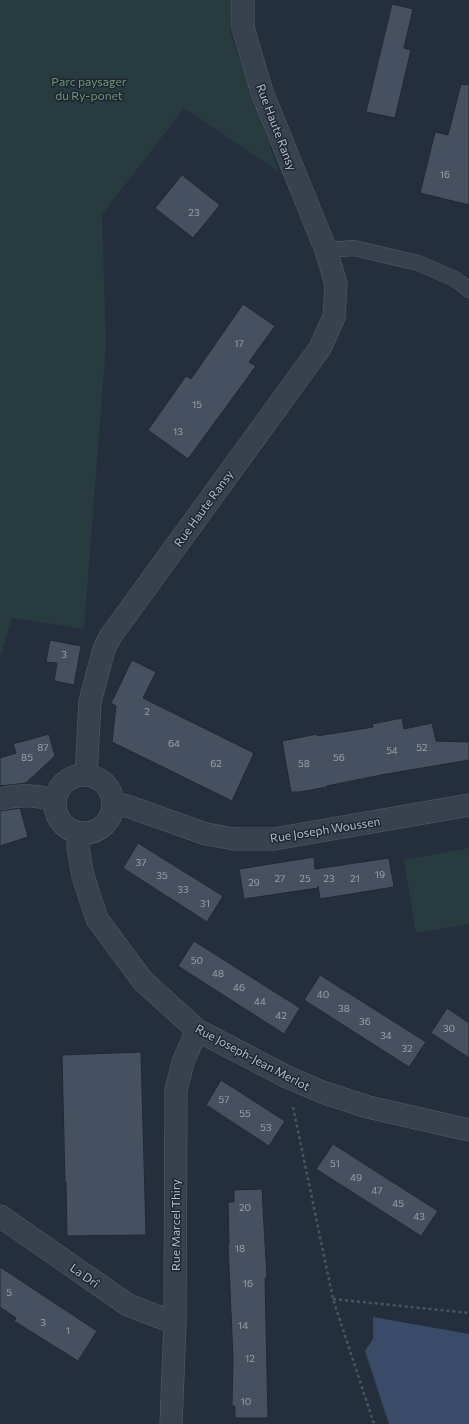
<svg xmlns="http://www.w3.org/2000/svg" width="469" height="1424" viewBox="0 0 469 1424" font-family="Commissioner,sans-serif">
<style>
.green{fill:#263c3f}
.water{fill:#394c67}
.building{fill:#455162;stroke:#1f2835}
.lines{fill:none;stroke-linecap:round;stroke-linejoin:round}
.lane-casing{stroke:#565f6c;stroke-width:16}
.street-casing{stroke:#565f6c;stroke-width:23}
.path{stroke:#44595c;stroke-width:2.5;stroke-dasharray:3 3;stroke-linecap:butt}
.lane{stroke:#38414e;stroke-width:15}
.street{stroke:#38414e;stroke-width:22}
.labels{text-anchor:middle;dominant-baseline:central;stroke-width:3;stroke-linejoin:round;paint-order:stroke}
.number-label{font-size:10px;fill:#98a1af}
.park-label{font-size:12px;fill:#6b9a76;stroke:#1d2633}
.street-label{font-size:12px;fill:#b4bcc9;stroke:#1d2633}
</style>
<rect width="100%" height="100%" fill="#242f3e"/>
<path class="green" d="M0 0H235L230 31 279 172 184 108 102 215 106 345 84 629 12 618 0 657Z
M469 848V924L416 933 404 860Z"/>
<path class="water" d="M373 1317 469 1334V1424H389L365 1351 373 1339Z"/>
<path class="building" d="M392 4 413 9 404 48 411 50 395 118 366 112Z
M461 84 469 85V205L420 193 435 132 448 135Z
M182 175 220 205 193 238 155 208Z
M243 304 275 326 249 362 256 366 188 459 148 430 186 376 191 379Z
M50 640 81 646 74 685 54 681 57 663 46 662Z
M132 660 156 672 143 698 254 753 232 801 112 742 116 706 111 703Z
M402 718 404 729 432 723 436 741 469 742V760L381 775 327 786V787L300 792H291L282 741 317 734V736L373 727 372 724Z
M49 734 55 756 26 783 0 786V758L16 753 13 744Z
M20 808 28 837 0 846V811Z
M138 843 223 896 207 922 123 868Z
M314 857 315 869 389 858 394 887 320 899 318 886V888L244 899 239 869Z
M194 941 300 1008 284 1034 178 966Z
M320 975 426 1042 409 1067 304 1000Z
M447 1008 469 1023V1058L431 1033Z
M141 1052 146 1235 67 1236 66 1182H65L62 1055Z
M221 1080 285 1121 269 1146 206 1105Z
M333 1144 438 1211 421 1236 316 1169Z
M262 1189 267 1278H265L268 1418H235V1406H232L233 1358 228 1244H229L228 1202H234V1190Z
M0 1267 97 1331 78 1361 14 1321 16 1318 0 1307Z"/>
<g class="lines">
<defs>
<path id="lane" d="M326 250 354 248 418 263 455 279 469 290"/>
<path id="street" d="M55 804a29 29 0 1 1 58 0a29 29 0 1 1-58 0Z
M86 775 90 702 104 649 110 637 320 348 334 317 336 284 326 250 262 92 243 28V0
M0 799C19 794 36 794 55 801
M113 804 127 806 206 834 234 839H274L469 805
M79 833 78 848 83 876 97 919 143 981 197 1030 287 1077 322 1092 368 1107 469 1130
M0 1216 128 1305 175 1323
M171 1424 175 1323 176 1090 183 1062 197 1030"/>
</defs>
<use href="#lane" class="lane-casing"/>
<use href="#street" class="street-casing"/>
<path class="path" d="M293 1107 333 1299 374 1424
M333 1299 469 1313"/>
<use href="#lane" class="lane"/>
<use href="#street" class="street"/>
</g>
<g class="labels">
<g class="number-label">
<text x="445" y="174">16</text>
<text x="194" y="212">23</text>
<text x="239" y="343">17</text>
<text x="197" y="404">15</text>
<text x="178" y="431">13</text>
<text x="64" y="654">3</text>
<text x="147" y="711">2</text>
<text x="174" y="743">64</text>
<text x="43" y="747">87</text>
<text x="422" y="747">52</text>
<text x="392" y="750">54</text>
<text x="27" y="757">85</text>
<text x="339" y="757">56</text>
<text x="216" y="763">62</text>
<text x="304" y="763">58</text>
<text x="141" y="862">37</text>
<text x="380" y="874">19</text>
<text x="162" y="875">35</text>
<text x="280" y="878">27</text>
<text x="305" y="878">25</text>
<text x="329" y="878">23</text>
<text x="355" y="878">21</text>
<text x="254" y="882">29</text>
<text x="183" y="889">33</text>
<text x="205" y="903">31</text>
<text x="197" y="960">50</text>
<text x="218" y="973">48</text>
<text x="239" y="987">46</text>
<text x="323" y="994">40</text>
<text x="260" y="1001">44</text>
<text x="344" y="1008">38</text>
<text x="281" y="1015">42</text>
<text x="365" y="1021">36</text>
<text x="449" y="1028">30</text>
<text x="386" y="1035">34</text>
<text x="407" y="1048">32</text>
<text x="224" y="1099">57</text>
<text x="245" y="1113">55</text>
<text x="266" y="1127">53</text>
<text x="335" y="1163">51</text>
<text x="356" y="1177">49</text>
<text x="377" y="1190">47</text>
<text x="398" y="1203">45</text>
<text x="245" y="1207">20</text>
<text x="419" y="1216">43</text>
<text x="240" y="1248">18</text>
<text x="248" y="1283">16</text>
<text x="9" y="1292">5</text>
<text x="43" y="1322">3</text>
<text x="243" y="1325">14</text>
<text x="68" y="1330">1</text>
<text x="250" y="1358">12</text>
<text x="246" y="1401">10</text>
</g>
<g class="park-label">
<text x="89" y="81">Parc paysager<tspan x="89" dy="14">du Ry-ponet</tspan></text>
</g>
<g class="street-label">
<text transform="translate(277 127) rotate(69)">Rue Haute Ransy</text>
<text transform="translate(203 508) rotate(-54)">Rue Haute Ransy</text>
<text transform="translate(325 829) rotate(-9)">Rue Joseph Woussen</text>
<text transform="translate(253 1057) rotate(28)">Rue Joseph-Jean Merlot</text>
<text transform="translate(175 1225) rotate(-90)">Rue Marcel Thiry</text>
<text transform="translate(85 1275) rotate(35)">La Drî</text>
</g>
</g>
</svg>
